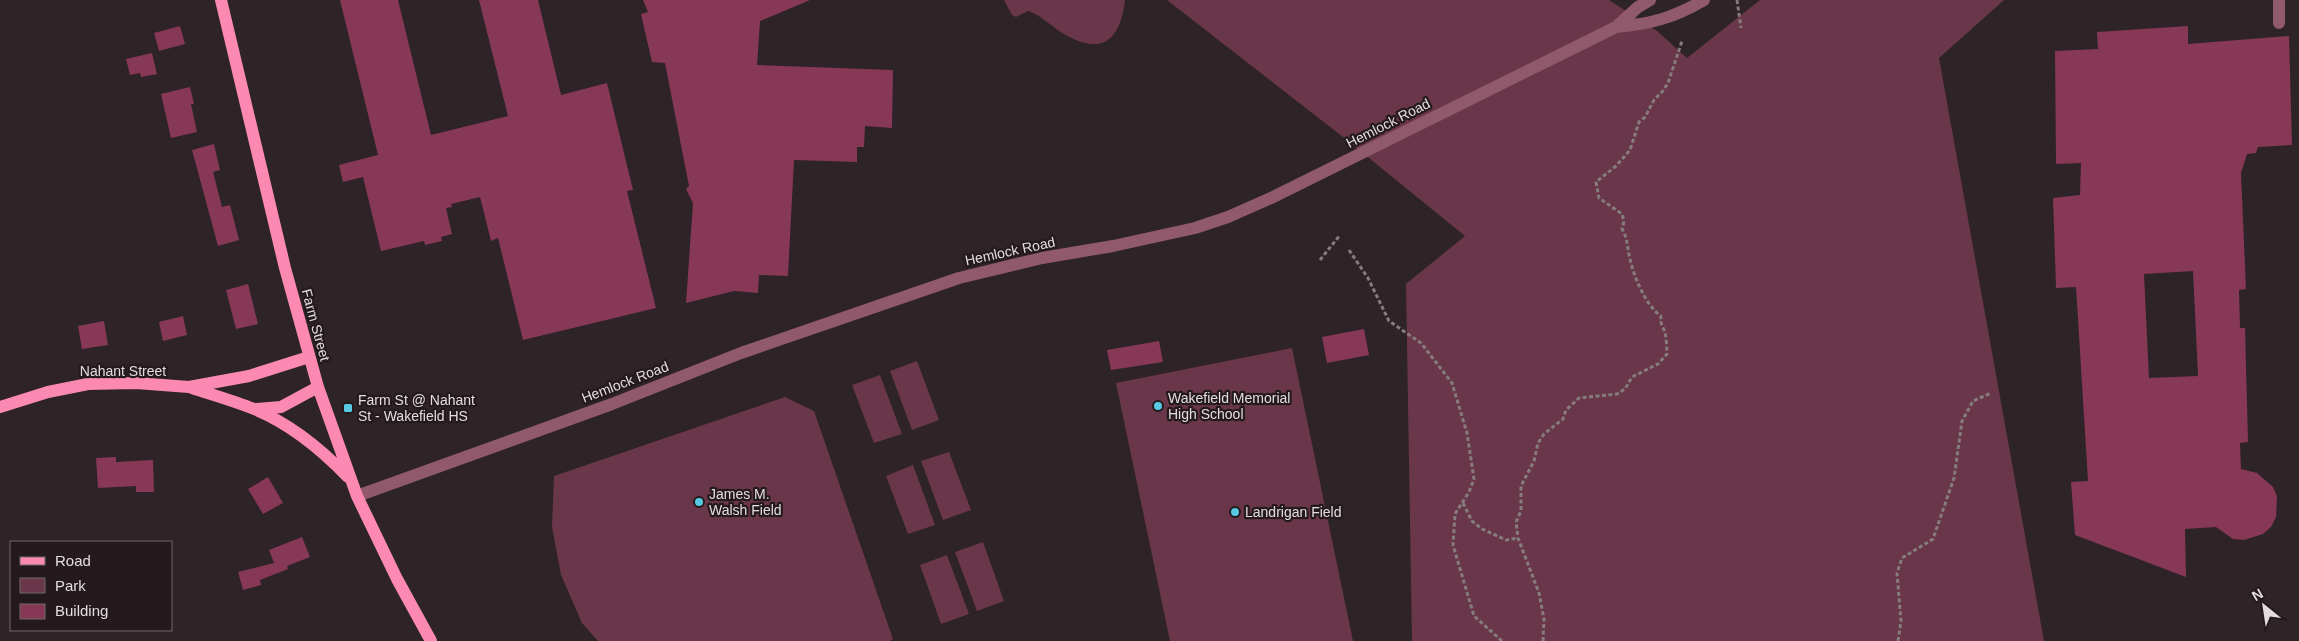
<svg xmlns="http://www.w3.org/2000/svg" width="2299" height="641" viewBox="0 0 2299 641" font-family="Arial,sans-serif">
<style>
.green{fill:#693749}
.building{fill:#863856;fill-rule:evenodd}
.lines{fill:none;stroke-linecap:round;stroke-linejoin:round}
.path{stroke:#867c80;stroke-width:3;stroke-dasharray:4 2.5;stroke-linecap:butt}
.minor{stroke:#91596c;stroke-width:12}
.major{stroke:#fc89b2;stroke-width:12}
.poi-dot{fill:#57c9e2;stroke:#241a1d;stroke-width:2}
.labels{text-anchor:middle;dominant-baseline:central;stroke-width:4.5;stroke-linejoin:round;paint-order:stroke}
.street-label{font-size:14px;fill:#e3dcde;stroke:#241a1d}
.poi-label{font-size:14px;fill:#e3dcde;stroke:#241a1d;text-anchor:start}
</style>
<rect width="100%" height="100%" fill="#2e2327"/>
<path class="green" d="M1004 0H1125C1120 41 1102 56 1064 34 1052 27 1041 15 1028 11L1016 17 1012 15Z
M1167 0H1609L1657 31 1687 58 1760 0H2004L1939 58 2044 641H1412L1406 284 1465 236 1343 137Z
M1292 348 1353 641H1170L1116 383Z
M917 361 939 420 912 430 890 371Z
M880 375 902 434 874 443 852 385Z
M785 397 814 411 893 639 890 641H598L582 623 561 575 552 527 554 476Z
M949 452 971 510 943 520 921 461Z
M913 465 935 525 908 534 886 476Z
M983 542 1004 601 977 611 955 552Z
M947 555 969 614 941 624 920 565Z"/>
<path class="building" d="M340 0H398L431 135 508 116 479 0H538L561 95 607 83 633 190 627 191 656 308 523 340 498 238 491 241 480 197 451 204 452 207 446 208 452 234 441 237 442 241 425 245 424 241 381 251 363 177 343 182 339 165 378 155Z
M643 0H810L760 21 757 65 893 70 892 128 865 126 864 147H857V162L794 160 788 276 759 275 758 293 734 291 686 303 693 203 686 189 689 186 665 63 652 62 641 14 648 12Z
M180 26 185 44 159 51 154 33Z
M2188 26V44L2289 36 2292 145 2258 147 2256 153 2247 154 2241 173 2246 289 2239 290 2240 328H2245L2248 442 2240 443 2241 469 2257 473 2273 487 2277 496 2276 517 2271 527 2263 534 2244 540 2233 539 2216 527 2185 529 2186 577 2075 535 2071 482 2088 481 2076 287 2056 288 2053 198 2080 195 2081 163 2056 164 2055 51 2098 49 2097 32ZM2193 271 2198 376 2149 378 2144 274Z
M152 53 157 74 141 77 140 73 130 75 126 59Z
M190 87 194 104H191L197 132 171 138 161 94Z
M214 144 220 170 213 172 222 207 230 205 239 240 218 246 192 150Z
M248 284 258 324 236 329 226 290Z
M183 316 187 335 163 341 159 322Z
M104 321 108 345 82 349 78 326Z
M1364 329 1369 355 1327 363 1322 337Z
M1159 341 1163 362 1111 370 1107 350Z
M116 457V462L153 460 154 492H136V486L98 488 96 458Z
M268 477 283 503 263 514 248 489Z
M302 537 310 557 287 566 288 569 260 580 261 585 243 590 238 572 274 563 269 550Z"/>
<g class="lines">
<path class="path" d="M1737 0 1741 28
M1349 250 1368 278 1389 321 1421 343 1452 383 1467 433 1474 479 1469 492 1455 514 1453 545 1474 616 1502 641
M1320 260 1340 235
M1463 503 1472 521 1482 529 1506 540 1518 538
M1543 641 1544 619 1539 593 1518 538 1516 522 1521 511V486L1534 461 1538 443 1544 434 1563 419 1566 410 1579 398 1617 394 1625 389 1632 377 1658 364 1667 354C1667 350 1666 336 1665 332 1662 325 1660 324 1661 316 1646 306 1634 277 1630 259 1627 247 1628 239 1622 229L1624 221 1622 214 1599 198 1596 182 1616 166 1630 150 1639 122 1645 117 1654 100 1662 92 1668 83 1682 41
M1898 641 1901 621 1897 573 1902 558 1933 539 1954 478 1962 421 1973 401 1991 393"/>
<path class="minor" d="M2279 0V23
M1616 27C1651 24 1673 18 1704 0
M357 496 612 404 741 353 959 278 1042 258 1113 246 1195 228 1228 217 1271 198 1616 27 1638 7 1650 0"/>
<path class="major" d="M221 0 285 268 318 387 357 496 397 579 431 641
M192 388C213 395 234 401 254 409 291 424 321 449 348 477
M0 407 48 392 88 384 136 383 189 387 249 376 309 357
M257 409 281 407 318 387"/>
</g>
<g class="poi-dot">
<circle cx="1158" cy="406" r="5"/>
<rect x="343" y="403" width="10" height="10" rx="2.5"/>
<circle cx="699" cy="502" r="5"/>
<circle cx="1235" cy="512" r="5"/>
</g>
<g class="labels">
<g class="street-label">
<text transform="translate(1388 123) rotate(-27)">Hemlock Road</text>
<text transform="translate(1010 251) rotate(-12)">Hemlock Road</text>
<text transform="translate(316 325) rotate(75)">Farm Street</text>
<text x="123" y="371">Nahant Street</text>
<text transform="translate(625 382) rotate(-21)">Hemlock Road</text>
</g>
<g class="poi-label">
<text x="1168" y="398">Wakefield Memorial<tspan x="1168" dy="16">High School</tspan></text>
<text x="358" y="400">Farm St @ Nahant<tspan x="358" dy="16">St - Wakefield HS</tspan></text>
<text x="709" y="494">James M.<tspan x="709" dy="16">Walsh Field</tspan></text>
<text x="1245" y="512">Landrigan Field</text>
</g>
</g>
<rect x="10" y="541" width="162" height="90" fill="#241a1d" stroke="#70686a"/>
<rect x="20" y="557" width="25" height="8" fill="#fc89b2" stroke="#70686a"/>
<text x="55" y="566" font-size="15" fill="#e3dcde">Road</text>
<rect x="20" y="578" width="25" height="15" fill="#693749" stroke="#70686a"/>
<text x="55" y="591" font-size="15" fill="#e3dcde">Park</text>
<rect x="20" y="604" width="25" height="15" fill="#863856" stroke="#70686a"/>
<text x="55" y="616" font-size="15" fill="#e3dcde">Building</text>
<g transform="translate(2264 606) rotate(330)" stroke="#241a1d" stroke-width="4" paint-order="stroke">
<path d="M0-4L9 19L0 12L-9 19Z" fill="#e3dcde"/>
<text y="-8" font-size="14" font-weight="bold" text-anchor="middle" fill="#e3dcde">N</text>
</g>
</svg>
